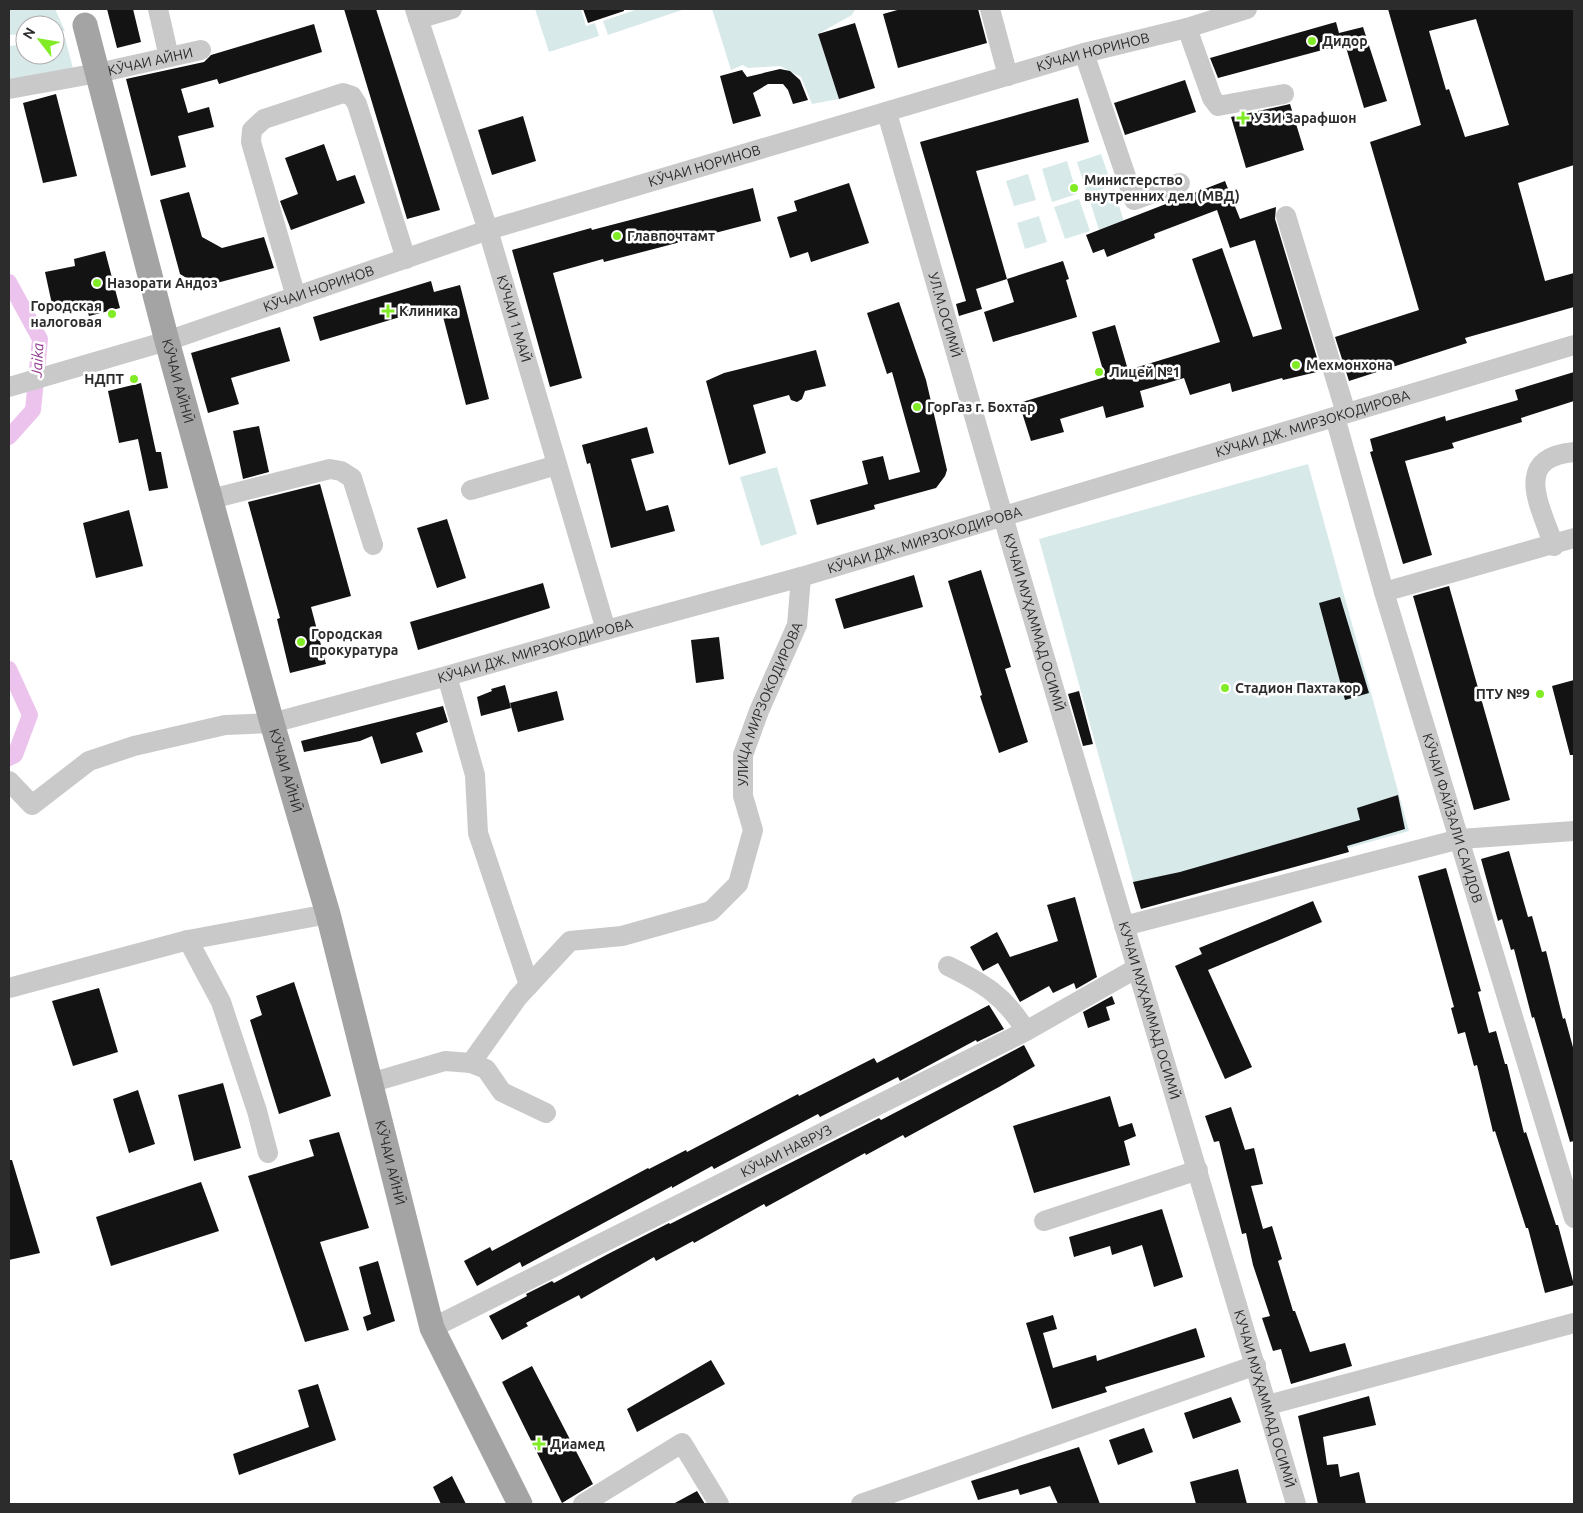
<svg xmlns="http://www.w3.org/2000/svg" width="1583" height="1513" viewBox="0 0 1583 1513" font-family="Ubuntu,sans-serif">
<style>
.green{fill:#d8e9ea}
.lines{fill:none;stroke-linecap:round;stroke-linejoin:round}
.canal{stroke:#ecc3ec;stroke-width:16}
.building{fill:#131313;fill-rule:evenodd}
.minor{stroke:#c9c9c9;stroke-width:20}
.major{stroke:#a4a4a4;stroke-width:25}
.poi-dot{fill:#81ec25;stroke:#fff;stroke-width:2}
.labels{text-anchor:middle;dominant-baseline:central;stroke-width:5;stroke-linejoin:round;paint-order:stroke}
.poi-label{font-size:14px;font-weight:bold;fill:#2c2c2c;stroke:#fff;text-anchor:start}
.street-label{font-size:14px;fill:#2c2c2c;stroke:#fff}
.water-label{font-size:15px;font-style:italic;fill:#903790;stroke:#fff}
</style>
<rect width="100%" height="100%" fill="#fff"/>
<path class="green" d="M9 9H55L65 31 55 32V25H25V34L9 35Z
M535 9H581L586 26 595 23 599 36 549 52Z
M638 9H685L608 35 603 21Z
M712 9H855L852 15 818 34 839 99 812 104 801 77 780 66 748 68 743 65 731 70Z
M65 38 74 72 9 83V46L25 44V55H55V40Z
M1101 154 1112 186 1087 194 1077 162Z
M1067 161 1077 194 1052 202 1042 169Z
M1028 174 1036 200 1014 206 1006 181Z
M1114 189 1124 222 1099 230 1089 198Z
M1079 199 1090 231 1065 239 1054 207Z
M1039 216 1047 242 1025 249 1017 223Z
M1308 464 1409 831 1140 906 1039 539Z
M777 467 797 534 761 546 740 477Z"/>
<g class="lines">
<path class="canal" d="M9 282 40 339 33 410 9 437
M9 669 30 715 15 755 9 758"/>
</g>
<path class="building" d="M107 9H133L141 42 117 48Z
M344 9H376L440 210 407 219Z
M583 9H624V11L588 23Z
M901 9H978L987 43 898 68 883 14Z
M1388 9H1574V165L1518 183 1545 281 1574 273V307L1465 338 1467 343 1349 381 1335 337 1419 310 1370 142 1421 125ZM1476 19 1509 125 1465 137 1449 89 1446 90 1429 31Z
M1336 22 1339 33 1363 27 1387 101 1364 108 1345 44 1218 78 1210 58Z
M855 23 875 88 839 99 818 34Z
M314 24 322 52 219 84 217 79 181 89 188 113 209 107 214 127 178 136 186 167 151 176 126 79 204 62 211 55Z
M780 69 790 71 800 80 808 100 793 104 788 90 783 84H768L753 93 761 116 733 124 720 76 742 70 747 77Z
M1185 80 1196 112 1125 135 1114 103Z
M56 94 77 176 43 183 23 103Z
M1078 98 1089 142 976 171 1007 279 976 289 982 309 959 316 956 304 966 301 920 142Z
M1290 104 1304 150 1246 168 1231 117Z
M523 116 536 161 492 175 478 130Z
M324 144 337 181 355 175 365 203 291 230 280 201 298 194 285 158Z
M1225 181 1240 219 1276 207 1275 219 1321 371 1283 380 1282 378 1232 392 1230 383 1190 395 1184 378 1140 391 1144 407 1106 418 1103 406 1060 419 1064 432 1031 441 1019 403 1105 377 1092 332 1115 325 1128 370 1220 342 1192 259 1222 248 1253 337 1282 329 1255 240 1230 248 1217 210 1154 234 1155 238 1107 257 1104 249 1093 253 1086 235Z
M849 183 869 243 811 262 808 252 790 258 777 217 797 211 794 201Z
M753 188 761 221 604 262 603 259 553 273 582 378 550 387 512 250 591 228 592 230Z
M189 192 202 237 222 248 264 237 274 268 201 287 180 274 160 200Z
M105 251 120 308 89 316 85 303 53 309 45 272 75 266 74 259Z
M1063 261 1069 279 1066 280 1077 317 993 342 984 312 1014 302 1007 279Z
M431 281 434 292 460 285 489 399 466 405 440 305 320 341 313 317Z
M899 302 926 380 947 470 945 476 936 488 874 505 875 509 817 525 810 500 868 484 862 461 883 456 889 480 920 472 892 372 887 374 867 313Z
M280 327 290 361 231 378 239 404 208 413 191 353Z
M816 350 826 386 805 391 802 399 797 402 791 400 789 395 753 405 766 453 729 465 706 381 724 373Z
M1574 372V401L1521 418 1522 422 1452 443 1454 448 1405 461 1432 555 1403 564 1370 452 1373 451 1370 439 1445 416 1446 421 1518 400 1515 390Z
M141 383 156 452H161L168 488 149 491 138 439 119 443 108 391Z
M259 426 269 472 243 479 233 431Z
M647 427 654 453 631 459 646 511 668 505 675 531 611 548 590 463 587 464 582 445Z
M320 484 351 596 311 607 326 664 290 673 277 619 280 618 248 502Z
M129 510 143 566 96 578 83 523Z
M447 519 466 578 437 588 417 528Z
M981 570 1011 667 1005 669 1028 742 999 753 980 696 982 695 948 581Z
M914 575 923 607 844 629 835 599Z
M543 583 550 608 418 650 410 622Z
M1449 586 1510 800 1474 810 1413 596Z
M1340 597 1369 693 1345 700 1319 603Z
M719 637 724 679 696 683 691 640Z
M1574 680V755H1570L1552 686Z
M505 685 511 708 481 716 477 697 492 691 491 689Z
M557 691 564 720 518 732 510 703Z
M1079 691 1093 744 1083 746 1068 694Z
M443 706 448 722 416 733 423 752 381 764 372 736 360 741 304 752 301 741Z
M1398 795 1405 829 1347 846 1349 852 1141 909 1133 882 1180 872 1360 820 1357 808Z
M1509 851 1528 917 1532 916 1542 952 1546 951 1563 1019 1565 1018 1574 1051V1141L1570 1142 1534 1017 1532 1018 1514 949 1511 950 1502 919 1498 921 1481 859Z
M1446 868 1481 991 1478 992 1489 1033 1496 1031 1505 1064H1507L1524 1133 1526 1132 1556 1225H1558L1574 1285 1545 1293 1528 1228H1526L1495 1131 1493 1132 1477 1065 1474 1066 1465 1032 1458 1034 1451 1008 1454 1007 1418 876Z
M1075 897 1097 977 1076 989 1074 983 1053 993 1049 986 1020 1002 998 963 983 971 970 947 997 932 1010 957 1058 941 1047 905Z
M1313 901 1322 922 1208 970 1252 1067 1225 1079 1175 966 1202 954 1199 948Z
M294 982 331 1096 279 1114 250 1020 262 1015 256 996Z
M99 988 118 1052 73 1066 52 1001Z
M1112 996 1115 1004 1106 1007 1110 1020 1088 1028 1083 1012Z
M989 1005 1004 1029 977 1042 976 1040 900 1081 898 1077 820 1117 818 1114 714 1169 712 1166 672 1188V1186L522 1267 520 1262 477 1286 464 1261 490 1247 492 1251 648 1168 649 1169 686 1150 687 1152 798 1094 799 1096 874 1058 877 1063Z
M1024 1045 1035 1066 999 1087 905 1138 903 1135 866 1155 865 1153 766 1207 764 1204 694 1243 693 1241 656 1261 654 1257 581 1299 579 1295 526 1323 528 1326 502 1340 489 1316 527 1296 526 1294 552 1281 554 1283 608 1254 669 1223 670 1224 879 1118 881 1120Z
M223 1083 241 1148 194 1161 178 1095Z
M138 1090 155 1144 129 1153 113 1099Z
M1110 1096 1119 1127 1132 1123 1136 1136 1124 1141 1130 1165 1034 1193 1013 1126Z
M1231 1107 1245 1150 1254 1148 1263 1184 1251 1186 1263 1229 1272 1226 1282 1259 1278 1261 1293 1311H1295L1310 1352 1345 1343 1352 1366 1291 1384 1281 1349 1273 1351 1262 1318 1270 1316 1253 1265 1246 1233 1242 1234 1219 1141 1214 1142 1205 1116Z
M339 1132 369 1228 320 1242 349 1330 305 1342 248 1176 314 1156 309 1140Z
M9 1160H12L40 1253 9 1260Z
M201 1182 219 1231 111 1266 96 1217Z
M1162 1209 1183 1277 1154 1287 1142 1245 1112 1255 1110 1246 1074 1257 1069 1237Z
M378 1261 395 1321 367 1331 363 1317 371 1314 359 1267Z
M1053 1315 1057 1329 1043 1333 1053 1368 1096 1355 1097 1361 1196 1328 1205 1357 1105 1387 1107 1392 1052 1409 1026 1323Z
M711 1360 725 1384 637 1432 627 1409Z
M532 1366 593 1484 562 1503 502 1382Z
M318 1384 336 1440 239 1475 233 1454 309 1427 298 1390Z
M1369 1396 1376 1425 1323 1437 1327 1465 1338 1464 1340 1477 1359 1472 1366 1504H1318L1298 1416Z
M1231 1397 1241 1422 1193 1439 1184 1413Z
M1144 1428 1153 1452 1118 1465 1109 1440Z
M1079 1447 1100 1504H1058L1050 1486 1020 1495 1018 1489 978 1500 971 1481Z
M1238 1469 1247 1504H1196L1190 1482Z
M452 1476 466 1504H441L433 1487Z
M697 1491 705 1504H673Z"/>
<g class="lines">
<g class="minor">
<path d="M158 9 169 57"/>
<path id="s1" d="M415 9 488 230 606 630"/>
<path d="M990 9 1008 76"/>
<path d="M418 19 452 9"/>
<path d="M1187 28 1212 98 1218 106 1284 94"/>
<path d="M1084 53 1134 200 1180 183"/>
<path id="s2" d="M9 89 98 73 201 50"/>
<path id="s3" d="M887 113 1011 544 1296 1504"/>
<path d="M1286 216 1346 413"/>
<path d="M296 297 251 142 252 130 264 119 343 93 352 96 357 104 406 259"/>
<path id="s4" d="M9 387 167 341 488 230 1084 53 1187 28 1247 9"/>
<path id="s5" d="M1335 417 1384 592 1574 1218"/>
<path d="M471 490 557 465"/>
<path d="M211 499 330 469 341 471 352 478 373 545"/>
<path d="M1554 546C1541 507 1511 458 1574 452"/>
<path d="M1384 592 1574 538"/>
<path d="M447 676 475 775 478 833 529 985"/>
<path id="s6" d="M9 781 32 805 89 761 134 746 225 725 272 723 447 676 606 630 801 577 1574 345"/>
<path d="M1124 926 1460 839 1574 831"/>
<path d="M188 940 221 1002 257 1111 268 1153"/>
<path d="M948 966C983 983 1005 996 1026 1031"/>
<path d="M9 988 188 940 328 914"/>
<path id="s7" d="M471 1063 518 997 570 941 622 936 711 911 738 884 753 830 743 796V755L759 711 797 625 801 577"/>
<path d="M370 1083 445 1061 471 1063 486 1069 502 1092 546 1113"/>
<path d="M1044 1221 1198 1170"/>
<path id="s8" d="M432 1328 1026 1031 1137 968"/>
<path d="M1268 1405 1574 1323"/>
<path d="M583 1504 682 1443 719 1504"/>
<path d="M861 1504 1256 1365"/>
</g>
<path class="major" id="s9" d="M85 25 167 341 272 723 328 914 432 1328 520 1504"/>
</g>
<g class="poi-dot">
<circle cx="1312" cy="41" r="5"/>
<path d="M1240.5 110.5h5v5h5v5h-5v5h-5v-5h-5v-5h5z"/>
<circle cx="1074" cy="188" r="5"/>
<circle cx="617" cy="236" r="5"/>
<circle cx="97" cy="283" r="5"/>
<path d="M385.5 303.5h5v5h5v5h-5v5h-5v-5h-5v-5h5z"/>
<circle cx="112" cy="314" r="5"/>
<circle cx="1296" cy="365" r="5"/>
<circle cx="1099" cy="372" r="5"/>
<circle cx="134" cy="379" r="5"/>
<circle cx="917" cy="407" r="5"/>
<circle cx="301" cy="642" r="5"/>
<circle cx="1225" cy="688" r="5"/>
<circle cx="1540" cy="694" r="5"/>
<path d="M536.5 1436.5h5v5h5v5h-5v5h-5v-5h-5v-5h5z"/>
</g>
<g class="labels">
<g class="poi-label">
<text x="1322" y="41">Дидор</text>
<text x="1254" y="118">УЗИ Зарафшон</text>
<text x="1084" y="180">Министерство<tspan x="1084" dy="16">внутренних дел (МВД)</tspan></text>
<text x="627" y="236">Главпочтамт</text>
<text x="107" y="283">Назорати Андоз</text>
<text x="102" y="306" text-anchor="end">Городская<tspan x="102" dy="16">налоговая</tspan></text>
<text x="399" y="311">Клиника</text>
<text x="1306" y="365">Мехмонхона</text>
<text x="1109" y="372">Лицей №1</text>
<text x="124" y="379" text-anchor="end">НДПТ</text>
<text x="927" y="407">ГорГаз г. Бохтар</text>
<text x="311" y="634">Городская<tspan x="311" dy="16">прокуратура</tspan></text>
<text x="1235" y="688">Стадион Пахтакор</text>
<text x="1530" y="694" text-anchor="end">ПТУ №9</text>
<text x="550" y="1444">Диамед</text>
</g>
<g class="street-label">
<text stroke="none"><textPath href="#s4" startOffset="1135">КӮЧАИ НОРИНОВ</textPath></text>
<text stroke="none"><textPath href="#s2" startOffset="144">КӮЧАИ АЙНИ</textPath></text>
<text stroke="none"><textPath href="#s4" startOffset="730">КӮЧАИ НОРИНОВ</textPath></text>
<text stroke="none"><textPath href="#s4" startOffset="325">КӮЧАИ НОРИНОВ</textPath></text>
<text stroke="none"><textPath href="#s3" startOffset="210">УЛ.М.ОСИМЙ</textPath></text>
<text stroke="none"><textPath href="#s1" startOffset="325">КӮЧАИ 1 МАЙ</textPath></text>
<text stroke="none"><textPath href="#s9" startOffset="368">КӮЧАИ АЙНӢ</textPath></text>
<text stroke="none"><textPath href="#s6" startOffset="1376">КӮЧАИ ДЖ. МИРЗОКОДИРОВА</textPath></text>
<text stroke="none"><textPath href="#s6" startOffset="971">КӮЧАИ ДЖ. МИРЗОКОДИРОВА</textPath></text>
<text stroke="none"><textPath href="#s3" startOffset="530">КУЧАИ МУҲАММАД ОСИМЙ</textPath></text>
<text stroke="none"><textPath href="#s6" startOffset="566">КӮЧАИ ДЖ. МИРЗОКОДИРОВА</textPath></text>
<text stroke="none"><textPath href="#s7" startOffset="529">УЛИЦА МИРЗОКОДИРОВА</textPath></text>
<text stroke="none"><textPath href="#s9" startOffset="772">КӮЧАИ АЙНӢ</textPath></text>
<text stroke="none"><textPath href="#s5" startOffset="418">КӮЧАИ ФАЙЗАЛИ САИДОВ</textPath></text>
<text stroke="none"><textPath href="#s3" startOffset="935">КУЧАИ МУҲАММАД ОСИМЙ</textPath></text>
<text stroke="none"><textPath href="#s8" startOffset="396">КӮЧАИ НАВРУЗ</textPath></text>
<text stroke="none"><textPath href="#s9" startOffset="1178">КӮЧАИ АЙНӢ</textPath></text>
<text stroke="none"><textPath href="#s3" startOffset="1340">КУЧАИ МУҲАММАД ОСИМЙ</textPath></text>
</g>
<g class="water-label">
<text transform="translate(37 360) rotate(-87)">Jaika</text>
</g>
</g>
<rect width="1583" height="1513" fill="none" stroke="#2c2c2c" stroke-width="20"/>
<g transform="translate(40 40) rotate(301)"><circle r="24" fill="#ffffff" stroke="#ababab"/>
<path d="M0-4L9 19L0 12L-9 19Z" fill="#81ec25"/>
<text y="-8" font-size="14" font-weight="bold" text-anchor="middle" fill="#2c2c2c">N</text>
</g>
</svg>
